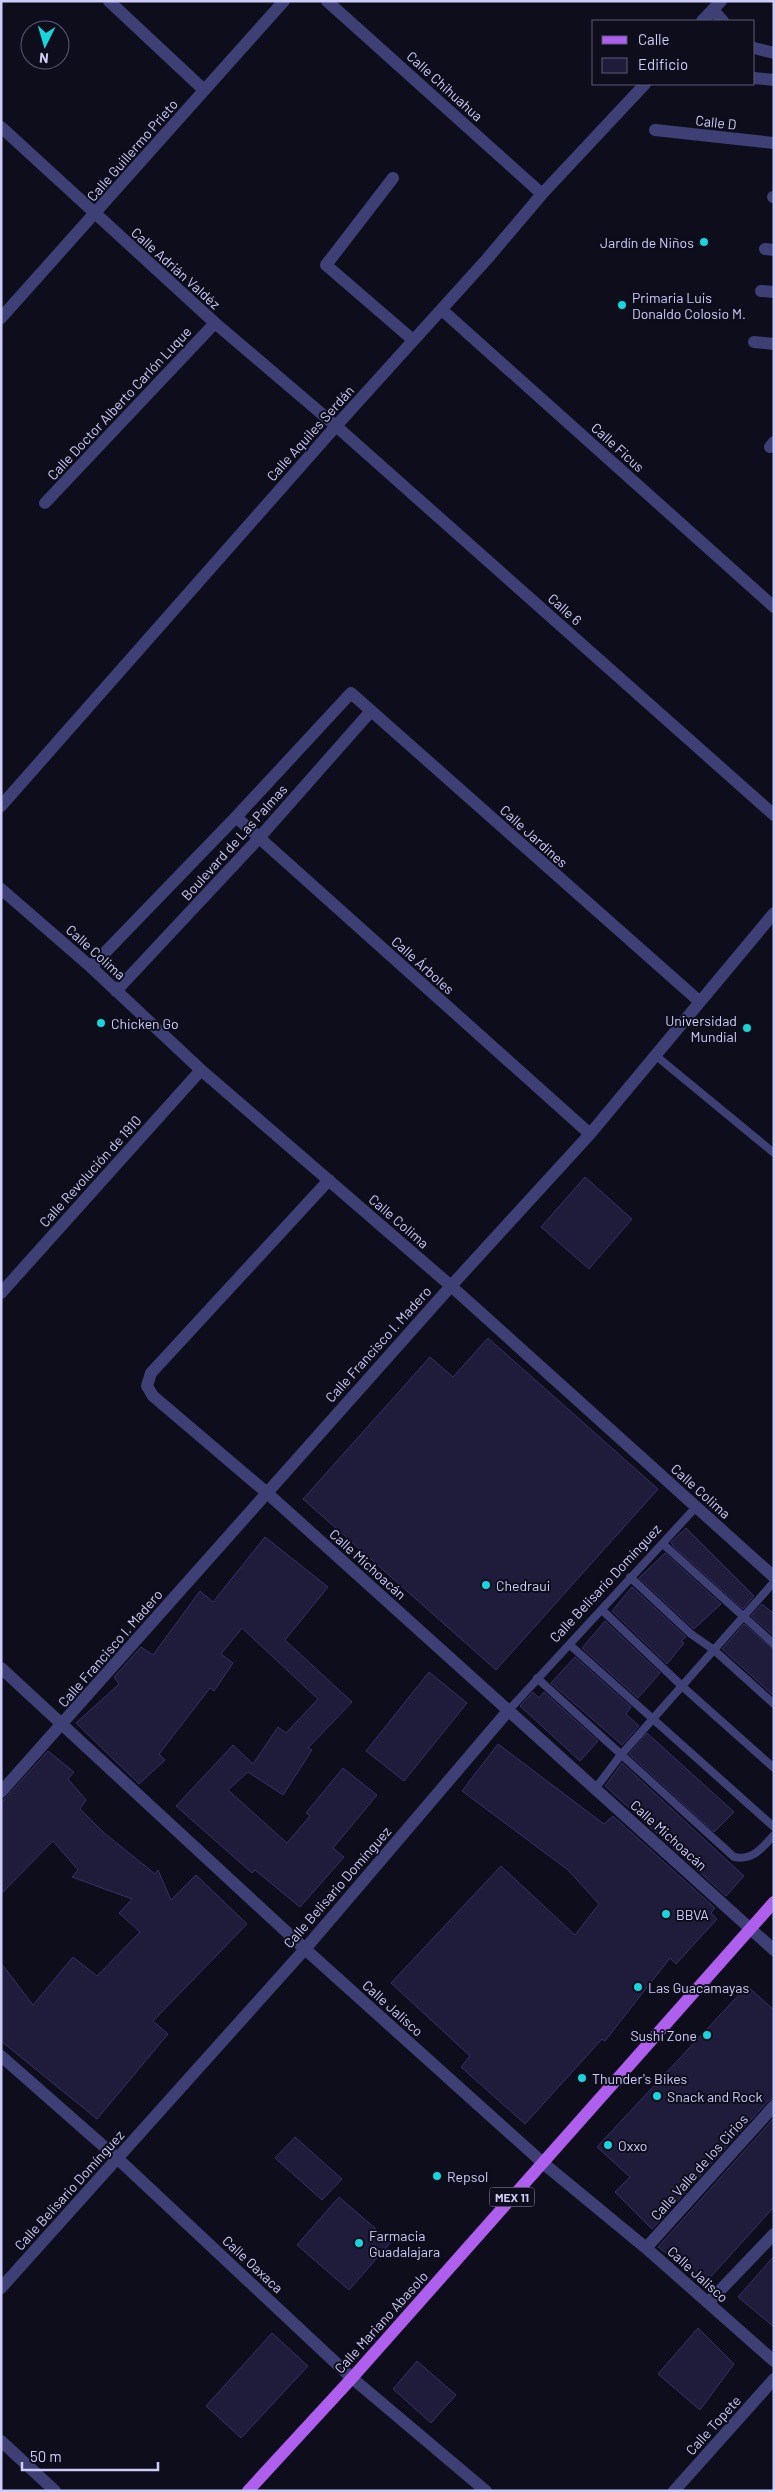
<svg xmlns="http://www.w3.org/2000/svg" width="775" height="2492" viewBox="0 0 775 2492" font-family="Barlow,sans-serif">
<style>
.building{fill:#1f1b3a;stroke:#363064}
.lines{fill:none;stroke-linecap:round;stroke-linejoin:round}
.lane{stroke:#3d3f75;stroke-width:8}
.street{stroke:#3d3f75;stroke-width:12}
.primary{stroke:#ae5fee;stroke-width:12}
.poi-dot{fill:#17d6db;stroke:#0e0d1b;stroke-width:2}
.labels{text-anchor:middle;dominant-baseline:central;stroke-width:4;stroke-linejoin:round;paint-order:stroke}
.shield{fill:#0e0d1b;stroke:#9493b7;stroke-width:1}
.shield-label{font-size:12px;font-weight:bold;fill:#cecdfa}
.street-label{font-size:14px;fill:#cecdfa;stroke:#0e0d1b}
.poi-label{font-size:14px;fill:#cecdfa;stroke:#0e0d1b;text-anchor:start}
</style>
<rect width="100%" height="100%" fill="#0e0d1b"/>
<path class="building" d="M585 1177 632 1219 589 1269 541 1227Z
M488 1338 658 1489 496 1670 303 1499 430 1357 453 1377Z
M686 1528 754 1596 743 1609 673 1546 671 1542Z
M265 1537 328 1587 285 1640 352 1702 308 1748 312 1750 283 1795 248 1772 228 1790 287 1843 310 1816 306 1813 343 1768 377 1795 333 1848 344 1857 300 1907 255 1870 252 1873 176 1806 233 1745 253 1764 278 1727 286 1733 318 1699 242 1628 221 1654 233 1663 214 1691 210 1688 159 1754 165 1760 139 1784 76 1723 119 1684 114 1677 141 1647 153 1655 200 1591 213 1602Z
M665 1553 721 1604 694 1629 639 1578Z
M632 1587 686 1637 681 1641 684 1643 667 1664 612 1611Z
M762 1604 774 1614V1636L751 1616Z
M605 1621 660 1673 638 1698 582 1648Z
M744 1624 774 1650V1696L722 1649Z
M575 1657 631 1707 626 1714 639 1726 622 1745 551 1683Z
M429 1672 467 1703 404 1781 366 1751Z
M533 1692 539 1698 544 1692 598 1741 580 1761 520 1706Z
M647 1733 734 1812 714 1832 629 1754Z
M498 1744 604 1824 613 1816 715 1908 711 1913 717 1919 676 1964 670 1958 605 2041 602 2039 525 2124 461 2067 470 2056 391 1983 501 1866 575 1935 599 1904 568 1870 462 1791Z
M48 1751 74 1772 68 1779 86 1800 80 1809 103 1832 155 1874 158 1870 171 1900 196 1875 247 1924 153 2021 168 2034 97 2119 1 2041V1963L33 2005 73 1957 97 1976 140 1932 119 1913 132 1899 72 1877 78 1870 53 1841 1 1894V1803Z
M622 1763 744 1876 726 1896 605 1786Z
M747 1986 774 2010V2098L768 2101 652 2229 615 2192 630 2177 597 2147Z
M774 2118V2207L706 2282 658 2247Z
M295 2137 342 2179 322 2200 275 2158Z
M339 2197 391 2242 349 2290 297 2245Z
M774 2256V2327L738 2297Z
M698 2328 734 2364 700 2410 658 2374Z
M272 2333 308 2366 241 2438 206 2406Z
M417 2361 456 2395 431 2423 393 2389Z"/>
<g class="lines">
<path class="lane" d="M655 1055 774 1153
M663 1544 774 1644
M630 1577 691 1634 714 1650 774 1704
M602 1610 683 1687 774 1768
M570 1645 774 1827
M537 1678 734 1857C753 1861 762 1848 774 1835
M508 1711 696 1507
M595 1789 620 1756 774 1582"/>
<path class="street" d="M109 1 204 90
M327 1 542 194
M713 10 723 21
M702 21 721 1
M754 48 774 53
M754 78 774 80
M1 127 215 323 336 426 774 815
M655 130 774 143
M393 178 326 265 413 340
M773 197H774
M765 249 774 250
M761 291 774 292
M442 310 774 607
M1 318 284 1
M754 342 774 344
M770 447 774 442
M45 503 215 323
M1 806 336 426 487 259 542 194 645 84
M236 817 590 1134
M1 889 91 967 201 1070 451 1286 774 1577
M91 967 236 817 351 693 699 1001
M116 991 259 838 371 711
M329 1180 151 1373 147 1386 153 1396 266 1492 774 1950
M1 1293 201 1070
M1 1668 305 1949 543 2163 646 2248 774 2361
M1 1792 451 1286 590 1134 774 913
M1 2056 117 2158 352 2378 486 2491
M646 2248 774 2106
M1 2288 305 1949 508 1711
M708 2303 774 2234
M1 2441 55 2491
M674 2491 774 2379"/>
<path class="primary" d="M248 2491 352 2378 774 1902"/>
</g>
<g class="poi-dot">
<circle cx="704" cy="242" r="5"/>
<circle cx="622" cy="305" r="5"/>
<circle cx="101" cy="1023" r="5"/>
<circle cx="747" cy="1028" r="5"/>
<circle cx="486" cy="1585" r="5"/>
<circle cx="666" cy="1914" r="5"/>
<circle cx="638" cy="1987" r="5"/>
<circle cx="707" cy="2035" r="5"/>
<circle cx="582" cy="2078" r="5"/>
<circle cx="657" cy="2096" r="5"/>
<circle cx="608" cy="2145" r="5"/>
<circle cx="437" cy="2176" r="5"/>
<circle cx="359" cy="2243" r="5"/>
</g>
<g class="labels">
<rect class="shield" x="489.5" y="2187.5" width="45" height="19" rx="4"/>
<g class="shield-label">
<text x="512" y="2197">MEX 11</text>
</g>
<g class="street-label">
<text transform="translate(445 86) rotate(42)">Calle Chihuahua</text>
<text transform="translate(716 122) rotate(6)">Calle D</text>
<text transform="translate(132 150) rotate(-49)">Calle Guillermo Prieto</text>
<text transform="translate(176 268) rotate(42)">Calle Adrián Valdéz</text>
<text transform="translate(119 403) rotate(-47)">Calle Doctor Alberto Carlón Luque</text>
<text transform="translate(310 433) rotate(-48)">Calle Aquiles Serdán</text>
<text transform="translate(618 447) rotate(42)">Calle Ficus</text>
<text transform="translate(565 609) rotate(42)">Calle 6</text>
<text transform="translate(534 836) rotate(42)">Calle Jardines</text>
<text transform="translate(234 842) rotate(-48)">Boulevard de Las Palmas</text>
<text transform="translate(96 952) rotate(42)">Calle Colima</text>
<text transform="translate(423 965) rotate(42)">Calle Árboles</text>
<text transform="translate(90 1171) rotate(-48)">Calle Revolución de 1910</text>
<text transform="translate(399 1221) rotate(41)">Calle Colima</text>
<text transform="translate(378 1344) rotate(-48)">Calle Francisco I. Madero</text>
<text transform="translate(701 1491) rotate(42)">Calle Colima</text>
<text transform="translate(368 1564) rotate(42)">Calle Michoacán</text>
<text transform="translate(605 1583) rotate(-47)">Calle Belisario Domínguez</text>
<text transform="translate(110 1648) rotate(-49)">Calle Francisco I. Madero</text>
<text transform="translate(669 1835) rotate(42)">Calle Michoacán</text>
<text transform="translate(337 1887) rotate(-49)">Calle Belisario Domínguez</text>
<text transform="translate(393 2008) rotate(42)">Calle Jalisco</text>
<text transform="translate(699 2167) rotate(-48)">Calle Valle de los Cirios</text>
<text transform="translate(69 2190) rotate(-48)">Calle Belisario Domínguez</text>
<text transform="translate(253 2264) rotate(43)">Calle Oaxaca</text>
<text transform="translate(698 2274) rotate(42)">Calle Jalisco</text>
<text transform="translate(381 2322) rotate(-48)">Calle Mariano Abasolo</text>
<text transform="translate(713 2425) rotate(-48)">Calle Topete</text>
</g>
<g class="poi-label">
<text x="694" y="242" text-anchor="end">Jardín de Niños</text>
<text x="632" y="297">Primaria Luis<tspan x="632" dy="16">Donaldo Colosio M.</tspan></text>
<text x="737" y="1020" text-anchor="end">Universidad<tspan x="737" dy="16">Mundial</tspan></text>
<text x="111" y="1023">Chicken Go</text>
<text x="496" y="1585">Chedraui</text>
<text x="676" y="1914">BBVA</text>
<text x="648" y="1987">Las Guacamayas</text>
<text x="697" y="2035" text-anchor="end">Sushi Zone</text>
<text x="592" y="2078">Thunder's Bikes</text>
<text x="667" y="2096">Snack and Rock</text>
<text x="618" y="2145">Oxxo</text>
<text x="447" y="2176">Repsol</text>
<text x="369" y="2235">Farmacia<tspan x="369" dy="16">Guadalajara</tspan></text>
</g>
</g>
<rect width="775" height="2492" fill="none" stroke="#cecdfa" stroke-width="5"/>
<rect x="592" y="20" width="162" height="65" fill="#0e0d1b" stroke="#5b5a74"/>
<rect x="602" y="36" width="25" height="8" fill="#ae5fee" stroke="#5b5a74"/>
<text x="638" y="45" font-size="15" fill="#cecdfa">Calle</text>
<rect x="602" y="58" width="25" height="15" fill="#1f1b3a" stroke="#5b5a74"/>
<text x="638" y="70" font-size="15" fill="#cecdfa">Edificio</text>
<g transform="translate(45 45) rotate(185)"><circle r="24" fill="#0e0d1b" stroke="#5b5a74"/>
<path d="M0-4L9 19L0 12L-9 19Z" fill="#17d6db"/>
<text y="-8" font-size="14" font-weight="bold" text-anchor="middle" fill="#cecdfa">N</text>
</g>
<path d="M22 2462v8h136v-8" fill="none" stroke="#cecdfa" stroke-width="2.5"/>
<text x="30" y="2462" font-size="15" fill="#cecdfa" stroke="#0e0d1b" stroke-width="4" paint-order="stroke">50 m</text>
</svg>
